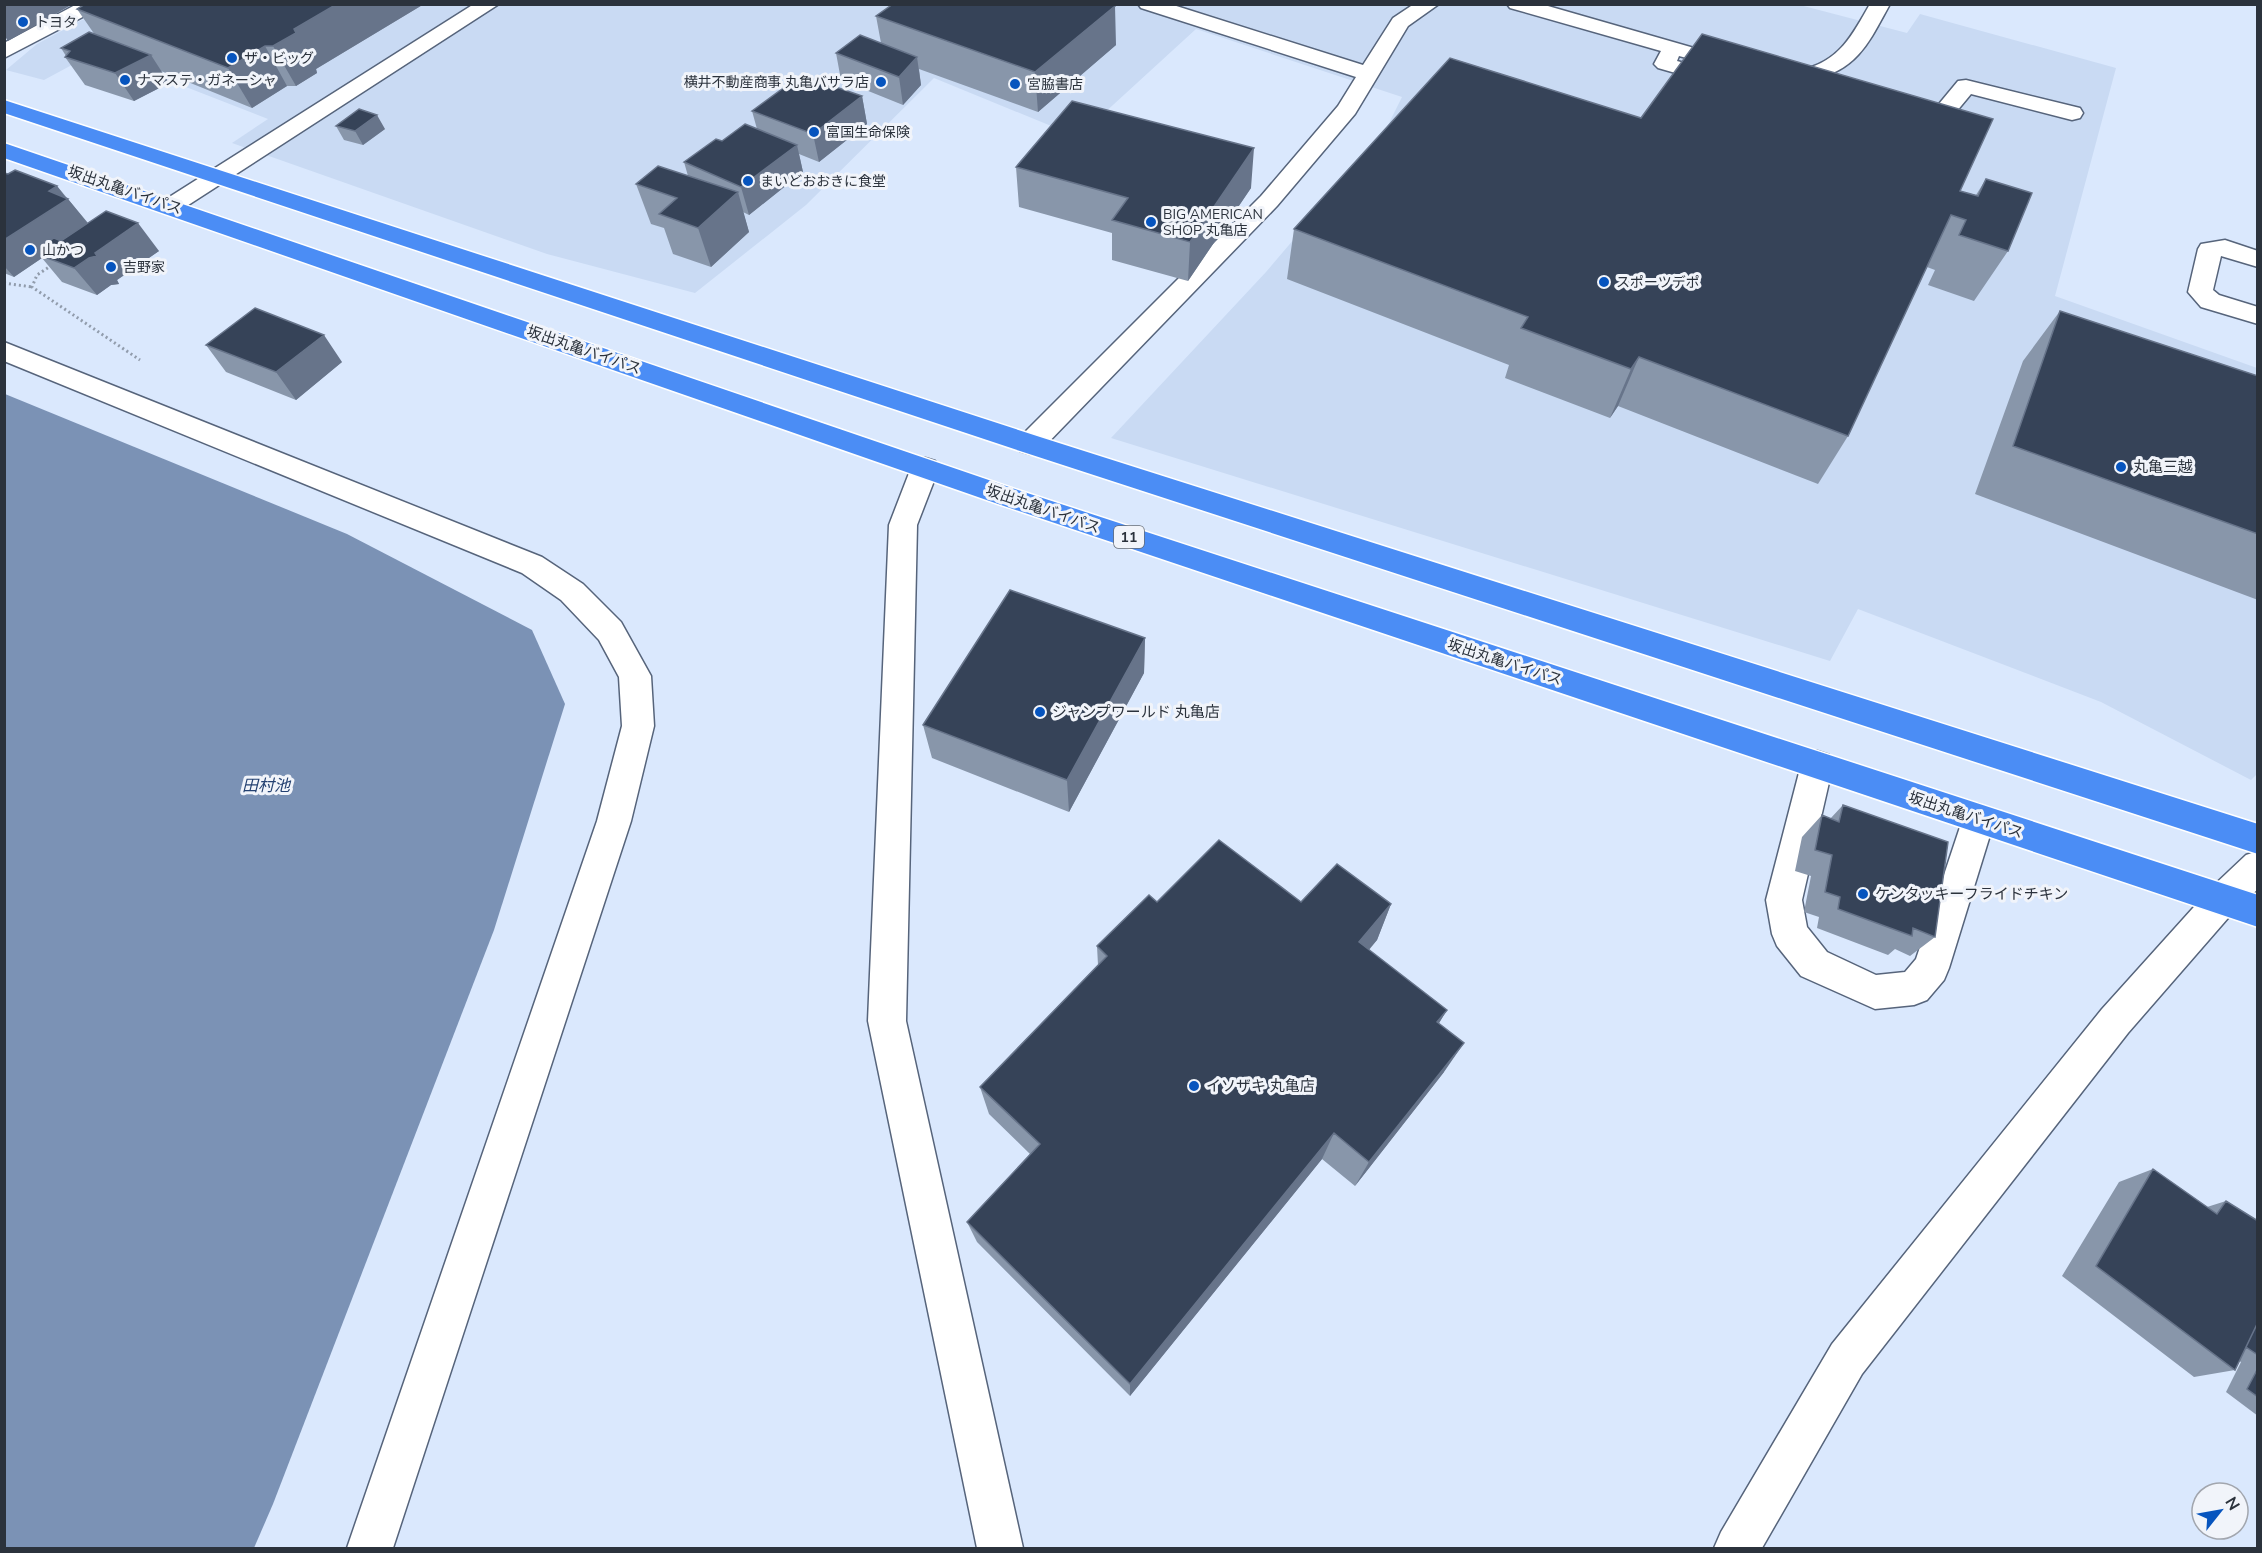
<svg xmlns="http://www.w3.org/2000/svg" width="2262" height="1553" viewBox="0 0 2262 1553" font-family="'Nunito Sans','Noto Sans JP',sans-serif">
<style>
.built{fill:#c9daf3}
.water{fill:#7b92b5}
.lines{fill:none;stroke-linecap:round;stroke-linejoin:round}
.minor-casing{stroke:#56647b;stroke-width:3}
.highway-casing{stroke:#fff;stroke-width:3}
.path{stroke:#919cac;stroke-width:3;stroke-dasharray:2 3;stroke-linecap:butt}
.minor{fill:#fff;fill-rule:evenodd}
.highway{fill:#4b8df5;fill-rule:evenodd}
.wall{fill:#8896aa}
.shaded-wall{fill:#67748a}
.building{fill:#364358;stroke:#67748a;stroke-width:1.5}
.poi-dot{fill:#0654be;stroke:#f1f4fa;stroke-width:2}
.labels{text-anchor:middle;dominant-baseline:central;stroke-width:6;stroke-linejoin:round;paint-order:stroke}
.far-poi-label{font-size:14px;fill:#2b323c;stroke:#f1f4fa;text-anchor:start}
.shield{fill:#f1f4fa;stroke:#666c75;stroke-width:1.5}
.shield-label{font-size:14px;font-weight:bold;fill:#2b323c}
.street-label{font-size:15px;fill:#2b323c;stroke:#f1f4fa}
.poi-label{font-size:15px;fill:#2b323c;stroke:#f1f4fa;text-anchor:start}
.water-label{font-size:16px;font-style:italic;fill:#244171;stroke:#f1f4fa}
</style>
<rect width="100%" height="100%" fill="#dae8fd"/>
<path class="built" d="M112 4H1796L1907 33 1920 14 2116 68 2055 296 2257 368V774L2251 780 2101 702 1858 609 1830 661 1111 438 1266 272 1384 133 1402 97 1196 29 1078 137 934 78 806 205 695 293 547 254 232 143 268 119 96 52 44 80 6 70 37 44Z"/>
<path class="water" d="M5 394 347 534 532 630 565 704 494 930 273 1504 254 1548H5Z"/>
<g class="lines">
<defs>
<path id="minor" d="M77 4H103L100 8 4 58V43Z
M474 4H499L179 211 171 213 163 211 159 206 163 201Z
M1138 4H1170L1363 65 1393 18 1414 4H1439L1408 26 1355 114 1277 206 1040 451 1030 454 1020 451 1016 444 1020 437 1261 196 1338 106 1356 77 1141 8Z
M1507 4H1541L1701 50 1705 54 1701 58 1694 60 1679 56 1677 61 1729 75 1732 80 1729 85 1721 86 1658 68 1654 64 1661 51 1510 8Z
M1870 4H1890C1870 40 1859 68 1816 79 1802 83 1789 84 1774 81L1771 76 1774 71C1784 69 1793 71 1803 69 1839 62 1853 34 1870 4Z
M1966 80 2080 108 2083 113 2080 118 2072 120 1971 94 1932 141 1924 143 1910 140 1907 135 1910 130 1919 128 1958 81Z
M2225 240 2258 251V267L2221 256 2213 290 2219 295 2258 307V324L2201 307 2188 292 2198 249 2201 244Z
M4 342 542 557 583 584 621 622 651 676 654 726 631 821 393 1548H347L597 821 622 726 619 677 599 640 561 600 522 573 4 361Z
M925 458 935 461 939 468 917 525 906 1021 1023 1548H977L868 1021 889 525 911 468 915 461Z
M1817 751 1829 755 1833 765 1802 900 1807 927 1827 952 1876 975 1905 972 1916 959 1966 809 1978 804 1990 809 1995 819 1949 968 1944 980 1927 1000 1914 1005 1875 1009 1801 976 1777 946 1772 934 1766 900 1801 765 1805 755Z
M2258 851V889L2235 910 2128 1033 1862 1374 1762 1548H1714L1721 1532 1832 1344 2102 1009 2211 888 2246 855Z"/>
<path id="highway" d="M4 100 1040 437 2258 824V854L1020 451 4 113Z
M4 143 1018 490 2258 895V927L998 504 4 158Z"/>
</defs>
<use href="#minor" class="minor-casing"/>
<use href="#highway" class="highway-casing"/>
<path class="path" d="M52 265 37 275 32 287 140 360
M4 283 32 287"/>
<use href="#minor" class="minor"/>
<use href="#highway" class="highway"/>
</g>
<path class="wall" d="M85 4H424L316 69 317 73 296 86H287L252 108 161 71 169 83 134 101 85 85 65 57 66 56 61 48 95 35 77 9Z
M876 16 1116 45 1038 112 919 69 921 85 903 105 841 80 836 53 881 43Z
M862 96 867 124 819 162 799 154 803 172 749 215 743 212 749 232 711 267 673 254 664 228 651 224 636 184 688 176 684 162 722 141 757 129 752 111Z
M1641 118 1960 191 1976 195 1986 179 2008 251 1974 301 1928 285 1935 270 1927 267 1848 436 1818 484 1618 406 1610 418 1505 378 1509 365 1287 279 1294 229Z
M336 126 385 129 363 145 344 140Z
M1016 167 1251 188 1188 281 1112 260V233L1019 207Z
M4 173 57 186 88 223 159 251 117 280 119 284 111 285 97 295 62 282 42 258 14 277 4 273Z
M2060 311 2258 376V600L1975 494 2023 361Z
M206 345 342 362 296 400 226 372Z
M1145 638 1144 673 1069 812 932 758 923 725Z
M1843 805 1935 937 1910 956 1895 949 1888 955 1817 928 1819 917 1804 912 1811 876 1795 871 1802 837 1822 815 1830 819Z
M1157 902H1301L1391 904 1377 940 1369 950 1447 1010 1439 1023 1444 1072 1355 1186 1322 1159 1130 1396 977 1242 967 1222 1030 1154 989 1114 980 1087 1098 965 1097 946Z
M2153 1169 2207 1207 2226 1201 2258 1221V1416L2226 1392 2241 1362 2239 1361 2235 1370 2194 1377 2062 1276 2119 1182Z"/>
<path class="shaded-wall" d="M4 4H73L8 41 4 35Z
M337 4H424L316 69 317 73 296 86 273 46 294 29Z
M1115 6 1116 45 1038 112 1035 72Z
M265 46 287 86 252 108 228 68Z
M151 55 169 83 134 101 115 73Z
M917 57 921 85 903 105 899 77Z
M862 96 867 124 819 162 813 134Z
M377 115 385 129 363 145 355 131Z
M797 145 803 172 749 215 741 187Z
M1254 148 1251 188 1188 281 1190 242Z
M57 186 67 199H68L90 226 54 245 48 242 54 250 39 255 42 258 14 277 4 266V240L49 191Z
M738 192 749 232 711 267 698 228Z
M138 223 159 251 117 280 119 284 111 285 97 295 74 268Z
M324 335 342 362 296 400 276 372Z
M1639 357 1618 406 1610 418 1631 369Z
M1145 638 1144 673 1069 812 1067 780Z
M1391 904 1377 940 1346 976 1359 942Z
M1447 1010 1428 1041 1437 1022Z
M1464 1043 1444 1072 1355 1186 1369 1162Z
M1334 1133 1322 1159 1130 1396V1384Z"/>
<path class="building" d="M85 4H337L294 29 296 33 273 46H265L228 68 77 9Z
M893 4H1112L1115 6 1035 72 876 16Z
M89 32 151 55 115 73 65 57 70 51 61 48Z
M1702 34 1993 119 1960 191 1978 196 1986 179 2032 193 2008 251 1959 235 1966 220 1951 215 1848 436 1639 357 1631 369 1521 328 1528 317 1294 229 1450 58 1641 118Z
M860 35 917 57 899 77 836 53Z
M801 75 862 96 813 134 752 111Z
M1072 101 1254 148 1190 242 1112 220 1128 198 1016 167Z
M359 109 377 115 355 131 336 126Z
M745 124 797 145 741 187 684 162 716 139 722 141Z
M658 166 738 192 698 228 659 214 677 198 636 184Z
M15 170 57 186 49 191 68 199 4 240V173L8 174Z
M106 211 138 223 95 253 97 256 89 258 74 268 39 255 54 245 48 242 54 238 61 241Z
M255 308 324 335 276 372 206 345Z
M2060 311 2258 376V534L2013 446Z
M1010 590 1145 638 1067 780 923 725Z
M1843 805 1948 842 1935 937 1913 928 1912 936 1838 909 1840 897 1825 892 1832 855 1815 850 1822 815 1839 822Z
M1219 840 1301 902 1337 864 1391 904 1359 942 1447 1010 1437 1022 1464 1043 1369 1162 1334 1133 1130 1384 967 1222 1040 1144 980 1087 1107 956 1097 946 1149 895 1157 902Z
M2153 1169 2217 1214 2226 1201 2258 1221V1322L2235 1370 2096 1266Z
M2258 1322V1355L2246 1347Z
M2258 1368V1397L2247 1389Z"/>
<g class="poi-dot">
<circle cx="23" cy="22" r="6"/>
<circle cx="232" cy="58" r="6"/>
<circle cx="125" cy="80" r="6"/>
<circle cx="881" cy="82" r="6"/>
<circle cx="1015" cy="84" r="6"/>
<circle cx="814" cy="132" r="6"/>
<circle cx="748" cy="181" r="6"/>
<circle cx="1151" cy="222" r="6"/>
<circle cx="30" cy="250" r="6"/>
<circle cx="111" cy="267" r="6"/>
<circle cx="1604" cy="282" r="6"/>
<circle cx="2121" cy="467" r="6"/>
<circle cx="1040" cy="712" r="6"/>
<circle cx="1863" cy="894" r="6"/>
<circle cx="1194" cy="1086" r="6"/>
</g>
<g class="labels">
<g class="far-poi-label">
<text x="35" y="22">トヨタ</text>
<text x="244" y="58">ザ・ビッグ</text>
<text x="137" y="80">ナマステ・ガネーシャ</text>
<text x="869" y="82" text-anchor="end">横井不動産商事 丸亀バサラ店</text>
<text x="1027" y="84">宮脇書店</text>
<text x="826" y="132">富国生命保険</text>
<text x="760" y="181">まいどおおきに食堂</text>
<text x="1163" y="214">BIG AMERICAN<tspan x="1163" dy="16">SHOP 丸亀店</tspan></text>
<text x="42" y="250">山かつ</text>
<text x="123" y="267">吉野家</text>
<text x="1616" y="282">スポーツデポ</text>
</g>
<rect class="shield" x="1114" y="526" width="30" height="22" rx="4.5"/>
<g class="shield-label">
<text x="1129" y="537">11</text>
</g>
<g class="street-label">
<text transform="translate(125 190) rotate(19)">坂出丸亀バイパス</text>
<text transform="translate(584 350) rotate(19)">坂出丸亀バイパス</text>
<text transform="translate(1043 509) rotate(19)">坂出丸亀バイパス</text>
<text transform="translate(1505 662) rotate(18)">坂出丸亀バイパス</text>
<text transform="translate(1966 815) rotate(18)">坂出丸亀バイパス</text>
</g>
<g class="poi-label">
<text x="2133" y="467">丸亀三越</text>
<text x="1052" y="712">ジャンプワールド 丸亀店</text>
<text x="1875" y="894">ケンタッキーフライドチキン</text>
<text x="1206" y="1086">イソザキ 丸亀店</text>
</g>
<g class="water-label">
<text x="266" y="786">田村池</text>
</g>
</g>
<rect width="2262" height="1553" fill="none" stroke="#2b323c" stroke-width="12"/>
<g transform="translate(2220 1511) rotate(59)"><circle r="28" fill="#f1f4fa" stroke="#a2a6ae" stroke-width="1.5"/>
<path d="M0-4.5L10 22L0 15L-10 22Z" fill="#0654be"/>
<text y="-9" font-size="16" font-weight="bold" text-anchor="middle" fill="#2b323c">N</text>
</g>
</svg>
